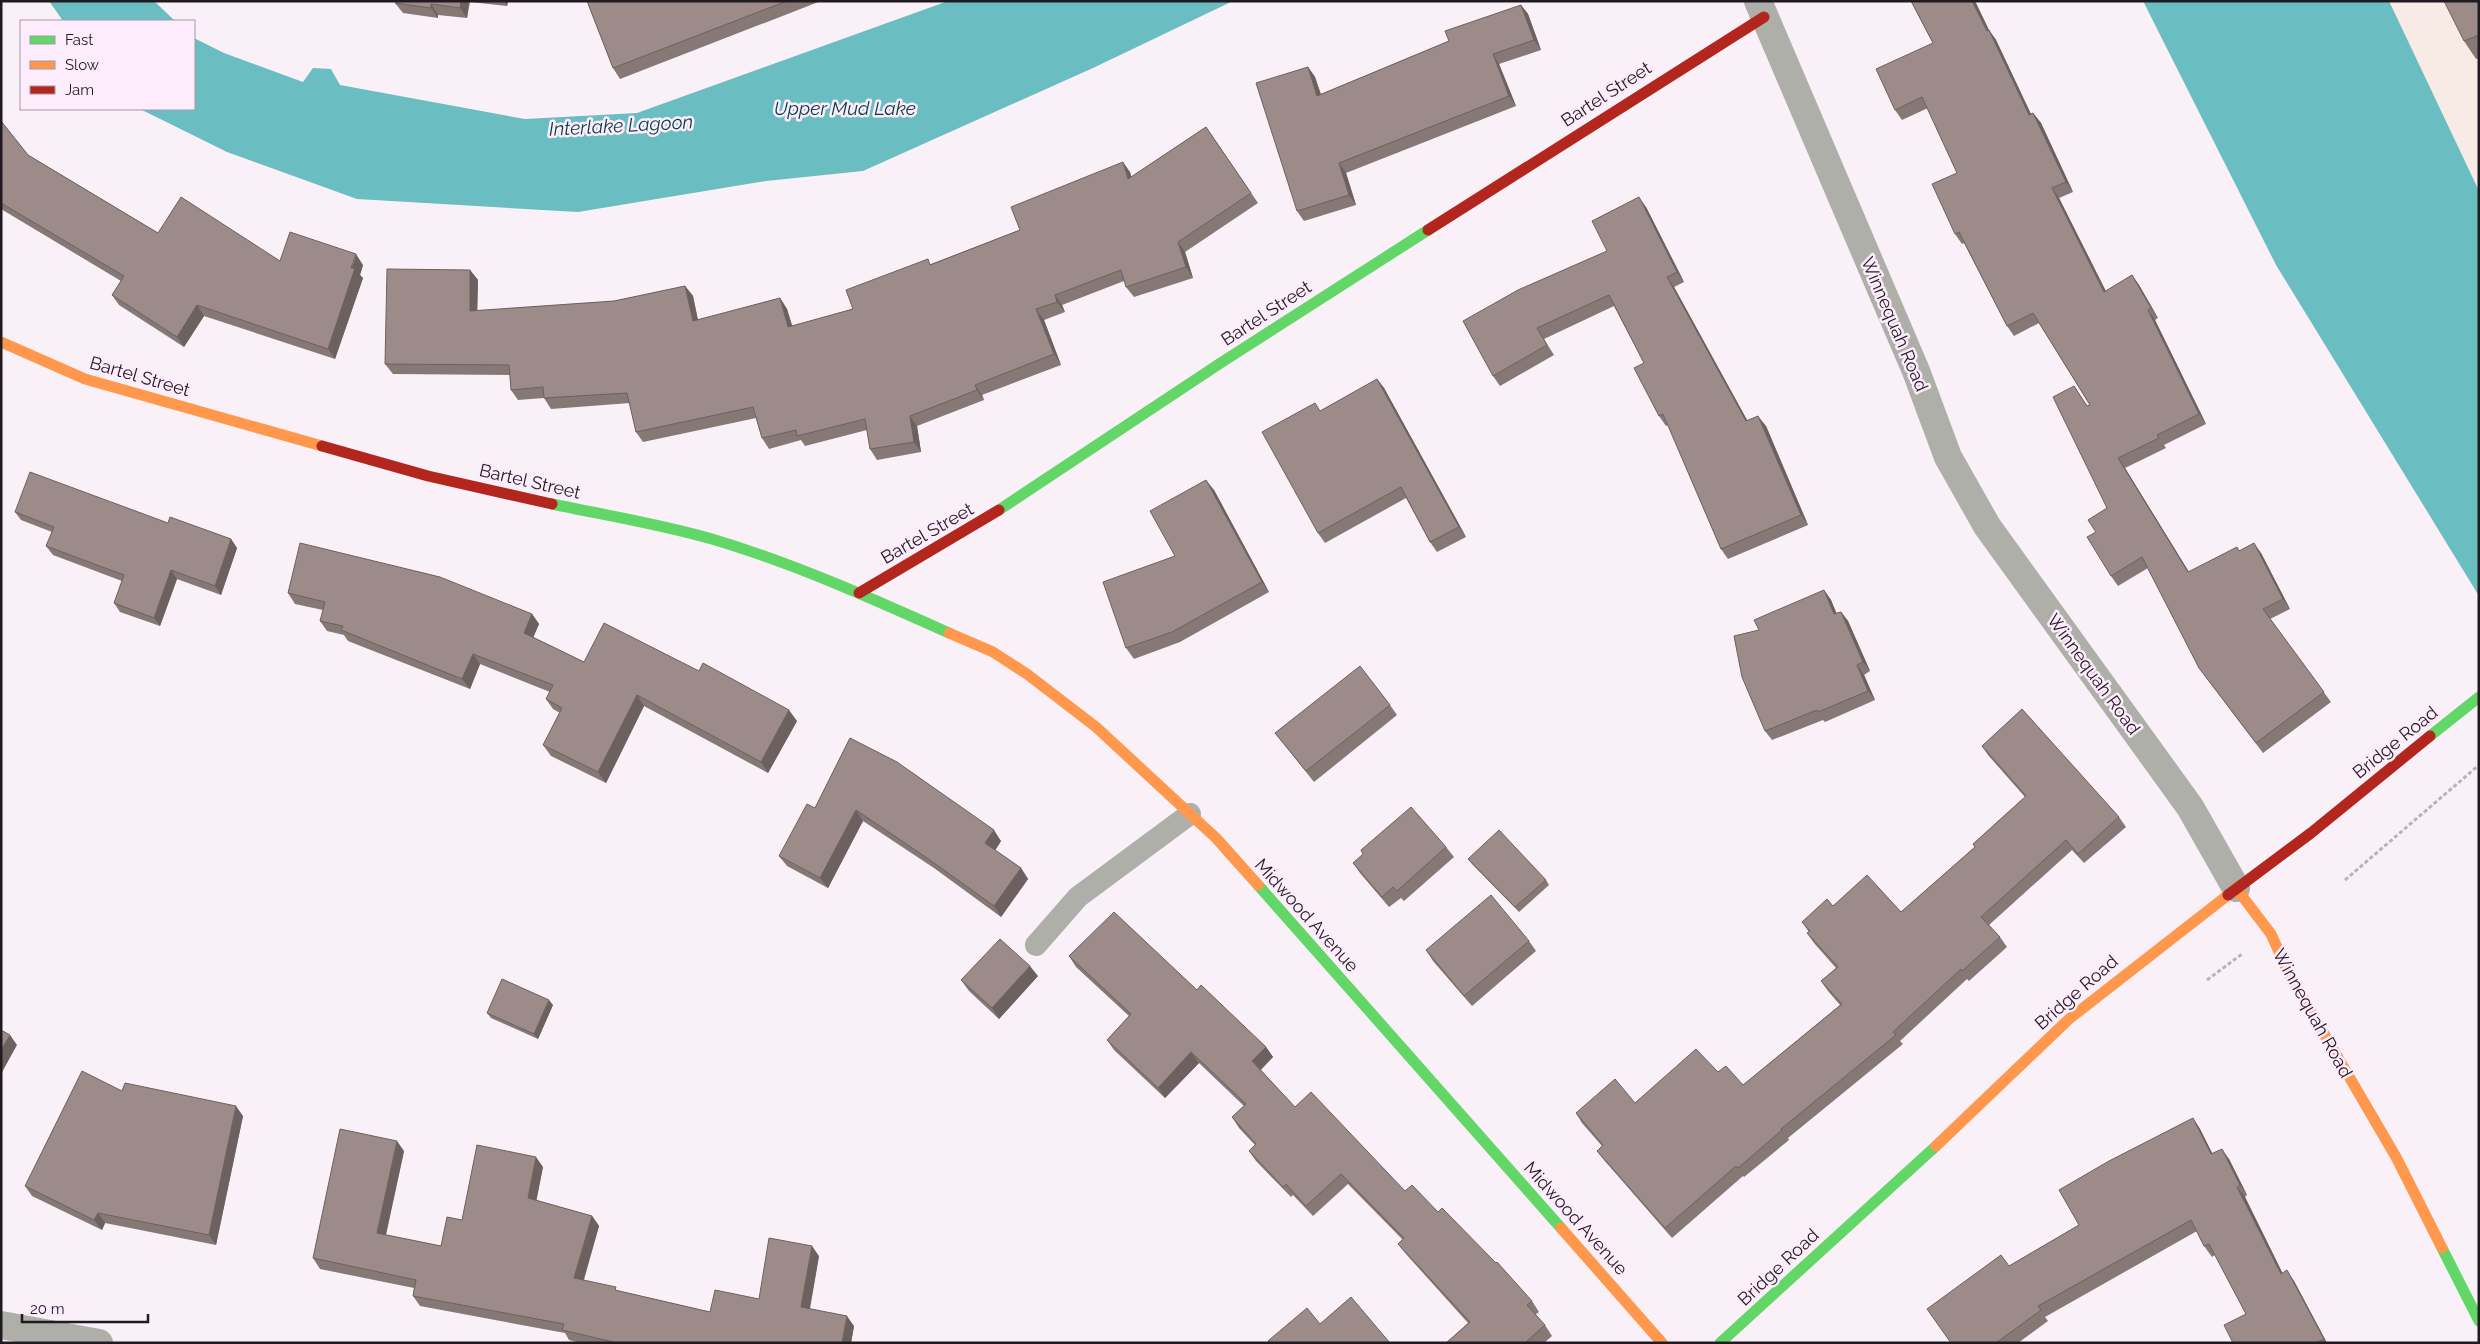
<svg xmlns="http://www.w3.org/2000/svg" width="2480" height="1344" viewBox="0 0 2480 1344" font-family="Raleway,sans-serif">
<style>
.commercial{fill:#f8eae4}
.water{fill:#6abec2}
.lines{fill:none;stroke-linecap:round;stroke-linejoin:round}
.path{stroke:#b7b4b4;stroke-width:3;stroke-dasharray:4 2.5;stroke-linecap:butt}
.lane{stroke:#adafa8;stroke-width:22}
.street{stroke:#adafa8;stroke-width:28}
.fast{stroke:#63d668;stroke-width:11}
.slow{stroke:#ff974d;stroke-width:11}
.jam{stroke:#b3261e;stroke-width:11}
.wall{fill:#867875}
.shaded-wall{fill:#6d615f}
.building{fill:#9c8b88;stroke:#6d615f}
.labels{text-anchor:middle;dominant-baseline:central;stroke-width:5;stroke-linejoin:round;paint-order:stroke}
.street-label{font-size:18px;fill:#221a21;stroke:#fdecfb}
.water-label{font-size:19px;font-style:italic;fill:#063e3f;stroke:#fdecfb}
</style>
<rect width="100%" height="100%" fill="#f9f0f8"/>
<path class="commercial" d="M2389 1H2479V191L2396 21Z"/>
<path class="water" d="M49 1H154L175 21H63Z
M948 1H1233L1093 68 863 171 766 181 578 212 357 199 227 152 140 109H194V38L224 53 303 82 313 68 331 69 340 85 525 119 637 113Z
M2143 1H2389L2479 191V596L2276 265Z"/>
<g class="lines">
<path class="path" d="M2345 880 2479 765
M2207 980 2242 954"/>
<path class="lane" d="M1036 945 1078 897 1190 814"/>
<path class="street" d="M1758 1 1916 371 1948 457 1987 526 2190 807 2236 888
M1 1325 99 1343"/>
<path class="fast" d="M552 504C605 515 660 524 712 539 793 563 871 598 949 633
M999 510 1219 364 1428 230
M2430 736 2479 697
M1258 885 1561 1228
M2442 1248 2479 1321
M1720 1343 1936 1146"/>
<path class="slow" d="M1 342 85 379 322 446
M949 633 993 652 1027 674 1096 727 1216 838 1258 885
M2236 888 2271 934 2289 974 2396 1157 2442 1248
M1936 1146 2069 1019 2228 895
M1561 1228 1662 1343"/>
<path class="jam" d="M1428 230 1764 17
M322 446 428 476 552 504
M859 593 999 510
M2228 895 2311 833 2430 736"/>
</g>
<path class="wall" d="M396 1H508L507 6 470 2 467 18 438 15V18L403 13 395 3Z
M587 1H821L620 79 613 68Z
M1911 1H1975L1989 30 1996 40 2031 114 2033 113 2041 123 2073 192 2059 198 2106 291 2132 275 2139 285 2158 318 2155 320 2206 424 2164 445 2166 448 2125 468 2189 572 2239 551 2261 553 2290 609 2270 619 2331 702 2263 753 2199 668 2148 568 2118 586 2111 576 2096 532 2107 508 2074 386 2087 406 2090 405 2039 323 2014 336 2007 326 1964 243 1962 244 1955 234 1957 173 1928 108 1902 120 1895 110 1933 43Z
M2479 1V58L2476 59 2464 41Z
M1521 5 1528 14 1541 50 1499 64 1516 106 1346 173 1356 205 1304 221 1297 211 1308 67 1315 77 1321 94 1449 41Z
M1 121 28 155 158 233 280 261 363 265 360 275 363 278 335 359 204 316 184 347 119 305 112 295 121 281 1 209Z
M1206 127 1258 203 1185 252 1193 278 1134 297 1126 287 1124 281 1062 305 1065 312 1044 320 1061 365 982 395 984 400 917 426 921 452 877 460 870 449 867 430 805 446 801 440 769 449 762 438 756 418 643 442 636 432 630 403 551 409 544 398 518 400 511 390 510 375 393 374 385 364 470 270 478 280 477 311 614 301 685 286 693 296 698 320 780 298 787 309 792 326 853 309 931 264 1020 230 1130 172 1131 177Z
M1646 207 1684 282 1674 287 1747 420 1766 426 1808 525 1728 559 1721 549 1668 425 1666 426 1659 416 1644 363 1614 306 1544 339 1554 355 1500 386 1493 376 1607 251Z
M1377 379 1384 388 1466 537 1437 552 1430 542 1406 498 1325 543 1318 533 1321 411Z
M1214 490 1269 592 1180 642 1134 659 1126 648 1175 556Z
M15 512 168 523 231 539 237 548 221 595 177 579 160 626 120 612 114 603 122 581 53 555 46 546 52 532 21 520Z
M1824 590 1831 600 1836 613 1841 612 1848 621 1870 671 1864 675 1875 700 1825 722 1823 720 1772 740 1765 731 1759 630Z
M288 593 532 614 539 624 533 637 584 662 797 721 768 773 644 706 606 783 551 756 543 745 560 713 553 709 546 699 550 692 480 664 470 689 348 641 344 635 327 631 320 621 323 610 295 604Z
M1390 705 1397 715 1314 782 1283 743 1275 733Z
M850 738 1001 841 995 850 1021 868 1028 879 1001 917 934 868 863 821 828 888 787 866 779 856 815 808Z
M1982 746 2119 817 2126 827 2084 863 2072 850 1989 925 2000 937 2007 947 1969 981 1967 979 1900 1041 1903 1044 1788 1138 1789 1140 1744 1177 1743 1176 1672 1238 1604 1160 1597 1151 1602 1146 1582 1123 1576 1113 1635 1103 1718 1072 1743 1085 1840 1005 1828 991 1821 981 1836 968 1814 943 1807 933 1809 932 1802 922 1833 906 1901 912 1975 847 1973 844 2025 797 1988 755Z
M1446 847 1454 857 1404 901 1401 898 1389 907 1360 873 1353 863Z
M1468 859 1546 880 1549 885 1519 912 1472 864Z
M1529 941 1536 951 1472 1006 1433 961 1426 950Z
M1069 956 1197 990 1266 1047 1273 1057 1261 1070 1295 1107 1405 1191 1438 1212 1532 1301 1539 1312 1535 1315 1545 1325 1552 1336 1544 1343H1446L1468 1323 1406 1254 1398 1244 1403 1240 1348 1184 1313 1216 1293 1195 1291 1197 1256 1161 1249 1151 1255 1145 1239 1128 1232 1117 1244 1106 1199 1063 1165 1098 1114 1050 1107 1040 1129 1016 1076 967Z
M1038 976 999 1019 969 991 961 980Z
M553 1005 538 1039 491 1018 487 1013Z
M122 1091 243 1116 216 1245 105 1223 102 1230 32 1196 25 1186Z
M2193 1118 2200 1129 2212 1153 2229 1159 2247 1195 2245 1197 2282 1273 2294 1281 2327 1343H2233L2246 1314 2215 1255 2212 1257 2204 1246 2197 1231 2045 1317 2048 1321 2018 1343H1951L2009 1266 2079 1225Z
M404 1151 386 1235 441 1246 462 1220 543 1167 536 1200 592 1216 599 1226 584 1280 619 1291 710 1312 759 1299 819 1256 810 1309 854 1326 851 1343H581L569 1340 565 1333 420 1306 413 1296 414 1288 320 1269 313 1258Z"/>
<path class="shaded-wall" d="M461 1H469L467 18 460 8Z
M504 1H508L507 6Z
M1972 1H1975L1994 41 1987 31Z
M431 4 438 15V18L431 8Z
M1521 5 1528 14 1541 50 1534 40Z
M1989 30 1996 40 2036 125 2029 115Z
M1493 54 1499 64 1516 106 1509 96Z
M1308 67 1315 77 1324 105 1317 96Z
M2033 113 2041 123 2073 192 2066 182Z
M1123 162 1130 172 1135 189 1128 179Z
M1339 163 1346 173 1356 205 1349 195Z
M2052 188 2059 198 2111 302 2104 292Z
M1639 197 1646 207 1684 282 1677 272Z
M1178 242 1185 252 1193 278 1186 267Z
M356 254 363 265 360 275 363 278 335 359 328 349Z
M470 270 478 280 477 322 470 311Z
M2132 275 2139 285 2158 318 2151 308Z
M1667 277 1674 287 1753 431 1746 421Z
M685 286 693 296 700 331 693 321Z
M1055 295 1062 305 1065 312 1057 302Z
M780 298 787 309 796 338 788 327Z
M197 305 204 316 184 347 177 337Z
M1036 309 1044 320 1061 365 1054 354Z
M2148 310 2155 320 2206 424 2199 414Z
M1377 379 1384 388 1466 537 1459 527Z
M975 385 982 395 984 400 977 390Z
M910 416 917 426 921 452 914 442Z
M1758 416 1766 426 1808 525 1801 515Z
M2118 458 2125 468 2195 582 2188 572Z
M1206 480 1214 490 1269 592 1262 582Z
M231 539 237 548 221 595 215 586Z
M2254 543 2261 553 2290 609 2283 599Z
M171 570 177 579 160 626 154 618Z
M1824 590 1831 600 1841 624 1834 614Z
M1841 612 1848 621 1870 671 1863 662Z
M532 614 539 624 531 643 524 633Z
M473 654 480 664 470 689 462 679Z
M1857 665 1864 675 1875 700 1868 691Z
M637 695 644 706 606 783 598 772Z
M789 710 797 721 768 773 761 762Z
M856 810 863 821 828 888 820 878Z
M994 830 1001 841 993 854 985 843Z
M1021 868 1028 879 1001 917 994 906Z
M1030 966 1038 976 999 1019 992 1008Z
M549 1000 553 1005 538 1039 534 1034Z
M10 1035 17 1045 1 1074V1050Z
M1266 1047 1273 1057 1259 1071 1252 1061Z
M1191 1052 1199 1063 1165 1098 1158 1088Z
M236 1106 243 1116 216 1245 209 1235Z
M2193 1118 2200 1129 2218 1165 2211 1154Z
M397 1141 404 1151 384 1243 377 1233Z
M2222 1149 2229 1159 2247 1195 2240 1185Z
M536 1157 543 1167 535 1208 528 1198Z
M2237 1187 2245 1197 2288 1284 2281 1274Z
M98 1213 105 1223 102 1230 94 1220Z
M592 1216 599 1226 581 1288 574 1278Z
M812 1246 819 1256 808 1317 801 1307Z
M2287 1270 2294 1281 2327 1343H2326L2324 1339Z
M847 1316 854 1326 851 1343H842Z"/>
<path class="building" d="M396 1H461L460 8 431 4V8L395 3Z
M587 1H787L613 68Z
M1911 1H1972L1987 31 1989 30 2029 115 2033 113 2066 182 2052 188 2104 292 2132 275 2151 308 2148 310 2199 414 2157 435 2159 438 2118 458 2188 572 2237 547 2239 551 2254 543 2283 599 2263 609 2324 692 2256 743 2199 668 2142 557 2111 576 2087 537 2096 532 2088 520 2107 508 2053 397 2074 386 2087 406 2090 405 2033 313 2007 326 1959 232 1955 234 1932 184 1957 173 1922 97 1895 110 1876 69 1933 43Z
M2444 1H2479V35L2464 41Z
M1521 5 1534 40 1493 54 1509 96 1339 163 1349 195 1297 211 1256 83 1308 67 1317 96 1449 41 1445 31Z
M1 121 28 155 158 233 181 197 280 261 290 232 356 254 351 268H355L328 349 197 305 177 337 112 295 124 276 1 203Z
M1206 127 1251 193 1178 242 1186 267 1126 287 1121 270 1055 295 1057 302 1036 309 1054 354 975 385 977 390 910 416 914 442 870 449 865 419 797 436 796 430 762 438 753 407 636 432 627 393 544 398 543 387 511 390 509 365 385 364 387 269 470 270V311L614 301 685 286 693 321 780 298 788 327 853 309 846 290 928 259 930 265 1020 230 1011 207 1123 162 1128 179Z
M1639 197 1677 272 1667 277 1746 421 1758 416 1801 515 1721 549 1663 414 1659 416 1634 368 1644 363 1609 295 1537 328 1547 345 1493 376 1463 321 1518 290 1607 251 1592 221Z
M1377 379 1459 527 1430 542 1401 487 1318 533 1262 432 1315 403 1320 411Z
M30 472 168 523 170 517 231 539 215 586 171 570 154 618 114 603 124 575 46 546 54 527 15 512Z
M1206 480 1262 582 1172 632 1126 648 1103 582 1175 556 1150 511Z
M300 543 440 577 532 614 524 633 584 662 604 623 699 671 703 663 789 710 761 762 637 695 598 772 543 745 562 708 546 699 553 685 473 654 462 679 341 630 343 626 320 621 325 602 288 593Z
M1824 590 1834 614 1841 612 1863 662 1857 665 1868 691 1818 712 1817 710 1765 731 1742 677 1734 636 1759 630 1754 620Z
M1360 666 1390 705 1306 771 1275 733Z
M2022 709 2119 817 2078 854 2066 840 1981 917 2000 937 1962 971 1961 969 1893 1032 1896 1035 1781 1129 1782 1130 1738 1168 1736 1166 1665 1228 1597 1151 1603 1145 1576 1113 1615 1079 1635 1103 1696 1049 1718 1072 1726 1066 1743 1085 1842 1004 1821 981 1838 967 1807 933 1810 931 1802 922 1827 899 1833 906 1867 875 1901 912 1975 847 1973 844 2026 796 1982 746Z
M850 738 897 762 994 830 985 843 1021 868 994 906 927 858 856 810 820 878 779 856 807 804 815 808Z
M1411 807 1446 847 1397 891 1393 887 1382 897 1353 863 1363 854 1361 850Z
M1499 830 1546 880 1515 907 1468 859Z
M1491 895 1529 941 1464 996 1426 950Z
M1114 912 1197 990 1201 985 1266 1047 1252 1061 1295 1107 1311 1092 1405 1191 1412 1185 1438 1212 1442 1208 1496 1263 1497 1262 1532 1301 1527 1305 1545 1325 1527 1341 1529 1343H1446L1470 1322 1398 1244 1404 1238 1341 1174 1306 1206 1286 1184 1283 1187 1249 1151 1256 1144 1232 1117 1246 1104 1191 1052 1158 1088 1107 1040 1131 1014 1069 956Z
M1000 939 1030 966 992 1008 961 980Z
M502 979 549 1000 534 1034 487 1013Z
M1 1030 10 1035 1 1050Z
M82 1071 122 1091 125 1083 236 1106 209 1235 98 1213 94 1220 25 1186Z
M2193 1118 2211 1154 2222 1149 2240 1185 2237 1187 2281 1274 2287 1270 2324 1339 2316 1343H2233L2224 1325 2246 1314 2209 1244 2204 1246 2191 1220 2038 1306 2041 1310 1996 1343H1951L1927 1309 2001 1255 2009 1266 2079 1225 2059 1190 2109 1161Z
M340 1129 397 1141 377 1233 441 1246 447 1217 462 1220 477 1145 536 1157 528 1198 592 1216 574 1278 616 1287 615 1290 710 1312 715 1290 759 1299 769 1238 812 1246 801 1307 847 1316 842 1343H618L562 1330 564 1324 413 1296 416 1280 313 1258Z
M1351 1297 1390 1343H1270L1268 1341 1307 1308 1320 1324Z"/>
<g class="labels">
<g class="street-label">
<text transform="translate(1606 94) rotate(-33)">Bartel Street</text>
<text transform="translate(1266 313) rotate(-33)">Bartel Street</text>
<text transform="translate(1895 324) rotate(67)">Winnequah Road</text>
<text transform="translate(140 376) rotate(16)">Bartel Street</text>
<text transform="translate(530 481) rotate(13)">Bartel Street</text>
<text transform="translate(927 533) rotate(-30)">Bartel Street</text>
<text transform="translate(2094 674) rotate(54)">Winnequah Road</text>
<text transform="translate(2395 742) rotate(-39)">Bridge Road</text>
<text transform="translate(1307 915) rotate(48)">Midwood Avenue</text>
<text transform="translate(2076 992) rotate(-41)">Bridge Road</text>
<text transform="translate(2313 1013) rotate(61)">Winnequah Road</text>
<text transform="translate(1576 1218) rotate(48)">Midwood Avenue</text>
<text transform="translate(1778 1267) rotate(-43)">Bridge Road</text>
</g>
<g class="water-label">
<text x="845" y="108">Upper Mud Lake</text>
<text transform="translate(621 125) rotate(-3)">Interlake Lagoon</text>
</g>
</g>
<rect width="2480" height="1344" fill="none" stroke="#221a21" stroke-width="5"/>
<rect x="20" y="20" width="175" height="90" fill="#fdecfb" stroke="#a598a4"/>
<rect x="30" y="36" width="25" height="8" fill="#63d668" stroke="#a598a4"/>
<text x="65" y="45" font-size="15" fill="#221a21">Fast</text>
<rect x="30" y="61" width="25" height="8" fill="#ff974d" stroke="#a598a4"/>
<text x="65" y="70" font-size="15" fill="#221a21">Slow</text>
<rect x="30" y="86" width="25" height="8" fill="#b3261e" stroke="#a598a4"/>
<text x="65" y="95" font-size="15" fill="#221a21">Jam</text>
<path d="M22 1314v8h126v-8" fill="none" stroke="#221a21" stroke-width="2.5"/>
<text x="30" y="1314" font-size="15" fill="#221a21" stroke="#fdecfb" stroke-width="4" paint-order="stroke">20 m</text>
</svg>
